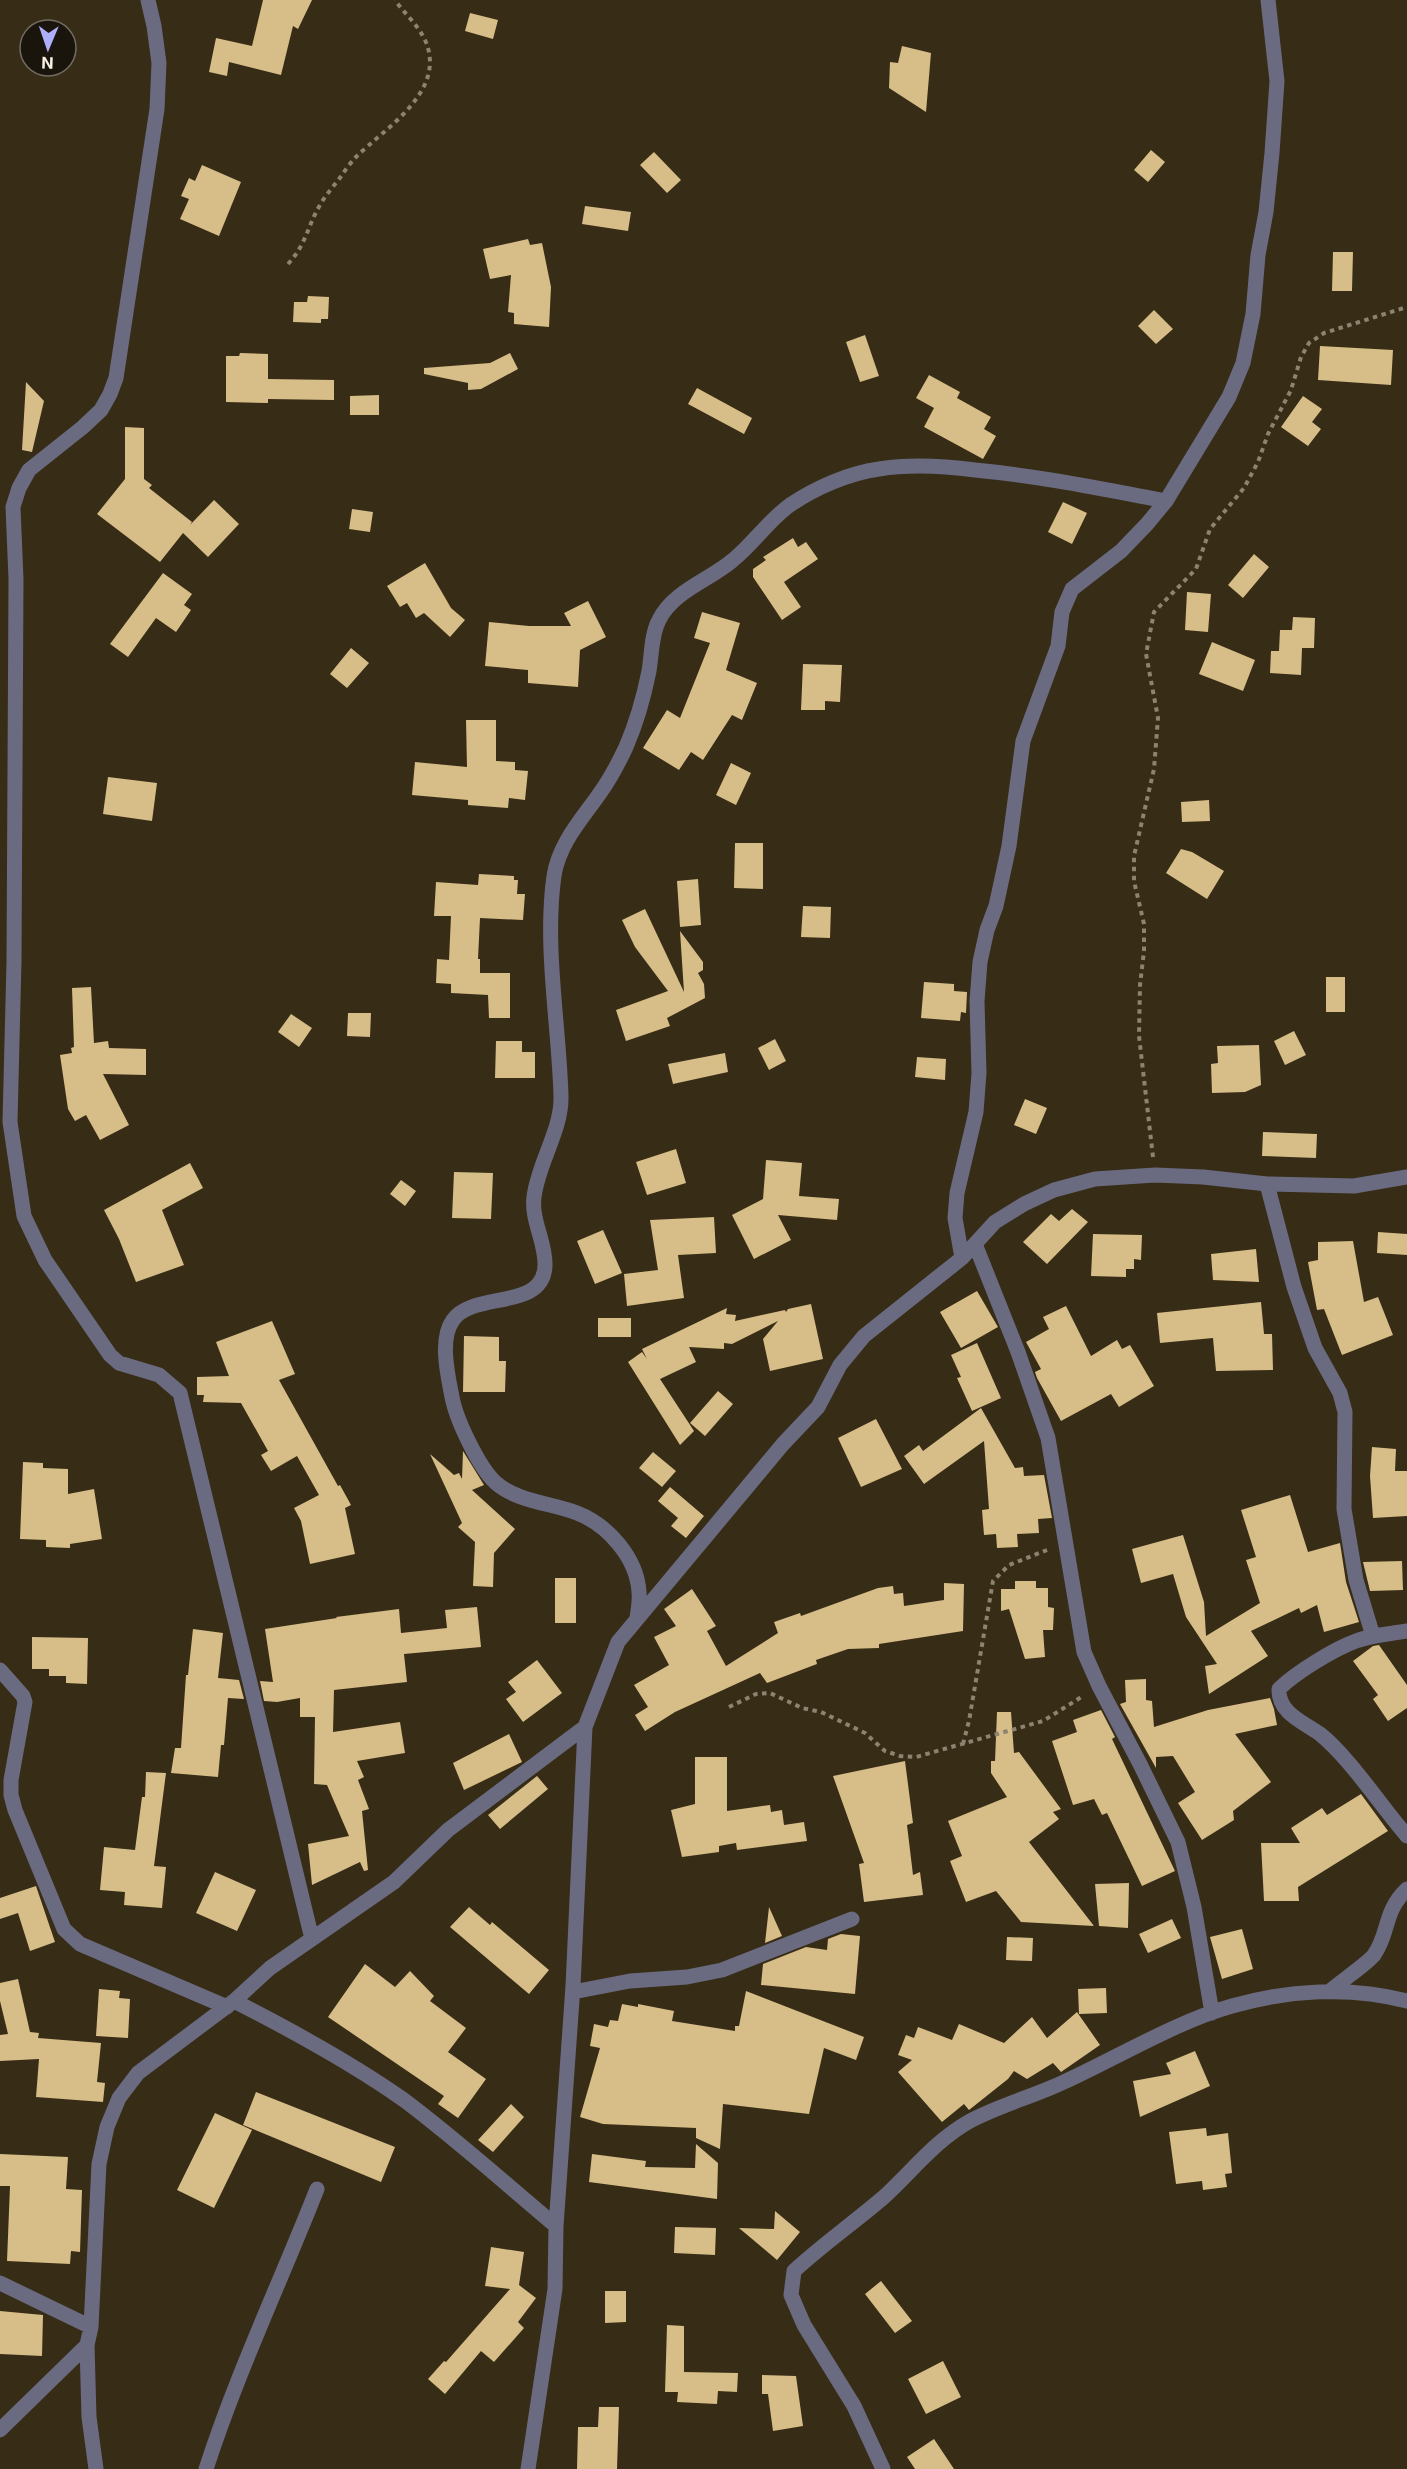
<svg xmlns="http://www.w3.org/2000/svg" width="1407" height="2469" viewBox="0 0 1407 2469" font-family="Inter,sans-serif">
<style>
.building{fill:#d7bd88}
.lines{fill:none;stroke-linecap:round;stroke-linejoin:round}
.path{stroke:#8c8370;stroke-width:4;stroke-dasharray:4.5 4.5;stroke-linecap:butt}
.minor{stroke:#6a6b81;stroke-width:15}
</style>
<rect width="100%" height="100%" fill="#372c16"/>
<path class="building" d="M263 0H312L298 29 293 26 281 75 229 62 227 76 209 72 216 38 252 46Z
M470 13 498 20 493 39 465 31Z
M902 46 931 53 926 112 889 88 890 62 898 63Z
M1151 150 1165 162 1148 182 1134 170Z
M654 152 681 180 667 193 640 165Z
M202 165 241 182 219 236 180 219 189 199 181 196 189 178 195 181Z
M585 206 631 212 628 231 582 224Z
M528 239 530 245 542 243 551 287 549 327 514 324V313L508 312 511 275 490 279 483 249Z
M1333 252H1353L1352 291H1332Z
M308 296 329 297 328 319H321V323L293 322 294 302H307Z
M1154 310 1173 329 1156 344 1138 326Z
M865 335 879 376 860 382 846 342Z
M1320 346 1393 350 1391 385 1318 380Z
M240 353 268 354V379L334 380V400L268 399V403L226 402V356H239Z
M510 353 518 369 481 389 468 390V383L424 374V368L490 363Z
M929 375 960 392 957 398 991 417 984 429 996 436 983 459 924 427 934 408 916 398Z
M26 382 44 401 32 452 22 450Z
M697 388 752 418 744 434 688 404Z
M379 395V415H350V396Z
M1303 396 1322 409 1312 422 1321 429 1308 446 1281 427Z
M125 427 144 428V479L152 485 149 488 192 522 190 525 214 500 239 524 208 557 183 533 160 562 97 514 125 479Z
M1063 502 1087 513 1072 544 1048 532Z
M352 509 373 512 370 532 349 529Z
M793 538 798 547 806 542 818 559 784 582 801 607 782 620 753 577V569L766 560 763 557Z
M1254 554 1269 567 1243 598 1228 585Z
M425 563 451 608 465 620 450 637 424 613 416 618 407 603 400 607 387 586Z
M163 573 192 594 184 605 191 610 176 632 156 618 128 657 110 644Z
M1187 592 1211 594 1208 632 1185 630Z
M588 601 606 637 580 650 578 687 528 683V670L485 666 489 622 529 626H571L564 613Z
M702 612 740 623 726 670 757 683 742 720 732 715 703 760 691 752 679 770 643 748 667 710 680 718 710 643 694 638Z
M1293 617 1315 618 1314 648H1302L1301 675 1270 673 1271 651H1279L1280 630H1292Z
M1212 642 1255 660 1243 691 1199 674Z
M351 648 369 663 347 688 330 674Z
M803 664 842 665 840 702 825 701V710H801Z
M466 720H496V761L515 762V770L528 771 525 800 509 798 508 808 468 805V800L412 795 415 762 467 767Z
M731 763 751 773 736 805 716 795Z
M108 777 157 783 152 821 103 814Z
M1209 800 1210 821 1182 822 1181 802Z
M735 843H763V889L734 888Z
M1181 849 1192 852 1224 871 1207 899 1166 873Z
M479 874 514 876V880H518L517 894H525L523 920 480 918 478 959H480V973H510V1018H489L488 995 451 993V984L436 983 437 959 449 960 451 916H434L436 882 478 885Z
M698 879 701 925 680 927 677 881Z
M803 906 831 907 830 938 801 937Z
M645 909 684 992 680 931 703 962V970L698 973 704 984 705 998 667 1018 670 1026 626 1041 616 1010 668 991 635 947 622 920Z
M1326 977H1345V1012H1326Z
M924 982 954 984V991L967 992 966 1013 961 1012 960 1021 921 1018Z
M91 987 94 1043 108 1041 109 1048 146 1049V1075L103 1074 129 1125 100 1140 86 1115 75 1121 68 1109 60 1055 72 1053 71 1048 74 1047 72 988Z
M348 1013H371L370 1037 347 1036Z
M291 1014 312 1028 299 1047 278 1032Z
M1294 1031 1306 1055 1285 1065 1274 1041Z
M775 1039 786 1061 769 1070 758 1048Z
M496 1041H522V1052H535V1078H495Z
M1259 1045 1261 1085 1245 1092 1212 1093 1211 1064 1218 1063 1217 1046Z
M725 1053 728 1072 673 1084 668 1064Z
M917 1057 946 1059 945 1080 915 1077Z
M1025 1099 1047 1108 1036 1134 1014 1125Z
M1263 1132 1317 1134 1316 1158 1262 1156Z
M676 1149 686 1183 647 1195 636 1162Z
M766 1160 802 1163 799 1196 839 1199 837 1220 778 1215 791 1240 754 1259 732 1215 763 1199Z
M190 1163 203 1188 162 1210 184 1265 136 1282 119 1239 104 1210Z
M454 1172 493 1173 491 1219 452 1218Z
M401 1180 416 1191 405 1206 390 1194Z
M1072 1209 1088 1222 1047 1264 1023 1242 1051 1214 1059 1221Z
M714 1217 716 1253 678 1255 684 1298 627 1306 624 1274 658 1270 650 1220Z
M603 1230 622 1273 595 1284 577 1241Z
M1378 1232 1407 1234V1255L1377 1253Z
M1093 1234 1142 1235 1141 1260 1134 1259V1269H1126V1277L1091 1276Z
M1353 1241 1364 1302 1378 1297 1393 1335 1342 1355 1324 1309 1317 1310 1308 1262 1318 1260V1242Z
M1256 1249 1259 1282 1213 1280 1211 1254Z
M977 1291 998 1327 961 1348 940 1312Z
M1261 1302 1264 1334H1272L1273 1370 1216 1371 1213 1338 1160 1343 1157 1313Z
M811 1304 823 1359 770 1371 763 1339 778 1321 732 1344 724 1343V1349L689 1347 696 1362 660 1379 694 1431 680 1445 628 1362 642 1352 647 1359 642 1349 727 1308 726 1314 736 1315 735 1321 785 1310 786 1312 788 1309Z
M1066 1306 1091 1356 1117 1340 1122 1349 1130 1345 1154 1386 1119 1407 1111 1394 1061 1421 1037 1378 1035 1372 1041 1369 1026 1342 1049 1329 1043 1317Z
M598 1318H631V1337H598Z
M272 1321 295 1374 279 1380 338 1486 340 1485 351 1505 345 1508 355 1554 310 1564 301 1521 294 1508 319 1495 297 1456 271 1471 261 1455 268 1451 241 1403 203 1402 204 1395H197V1377L229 1376 216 1342Z
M464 1336 499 1337V1361H506L505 1392H463Z
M977 1343 1001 1398 972 1411 957 1378 961 1377 951 1355Z
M718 1391 733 1404 705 1436 690 1423Z
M981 1408 1015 1468 1023 1467 1024 1476 1044 1475 1052 1518 1038 1519 1039 1533 1017 1534 1018 1547 997 1548 996 1534 984 1535 982 1510 989 1509 984 1441 924 1484 904 1456 919 1445 923 1451Z
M876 1419 902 1469 861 1487 838 1438Z
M1372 1447 1396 1449 1395 1471H1407V1516L1373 1518 1370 1476Z
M463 1451 484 1485 472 1490 515 1529 494 1553 493 1587 473 1586 475 1542 458 1527 462 1523 430 1454 454 1475 459 1473 462 1479Z
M653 1452 676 1471 662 1487 639 1468Z
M23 1462 43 1463V1468L68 1469V1494L94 1489 102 1539 70 1544V1548L46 1547V1540L20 1539Z
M670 1487 704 1516 686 1538 671 1526 678 1518 658 1501Z
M1290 1495 1308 1552 1340 1543 1346 1582 1359 1622 1324 1632 1317 1605 1301 1613 1299 1608 1251 1631 1268 1656 1209 1694 1205 1666 1217 1664 1186 1617 1173 1574 1141 1583 1132 1549 1183 1535 1204 1602 1206 1636 1260 1603 1246 1560 1256 1557 1241 1510Z
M1402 1561 1403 1590 1370 1591 1363 1562Z
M555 1578H576V1623H555Z
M1015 1581H1036V1588H1048V1607L1054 1608 1053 1630H1043L1045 1657 1025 1659 1009 1609 1001 1611V1589H1015Z
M944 1583 964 1584 963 1631 879 1644V1648L848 1649 816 1660 817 1664 767 1683 760 1673 675 1712 645 1731 635 1715 648 1707 634 1685 669 1665 654 1637 676 1626 664 1609 692 1589 716 1626 707 1631 726 1666 778 1633 774 1622 800 1613 801 1616 878 1588 893 1586 894 1594 903 1593 904 1606 944 1600Z
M477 1607 481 1647 404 1654 407 1682 334 1690 333 1732 400 1722 405 1753 357 1761 364 1777 358 1780 369 1809 362 1811 368 1870 364 1871 360 1862 312 1885 308 1844 349 1836 327 1785 314 1784 315 1717H300V1698L277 1702 264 1701 260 1681 273 1682 265 1629 337 1618 336 1617 399 1609 401 1633 447 1628 445 1610Z
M193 1629 223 1633 218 1678 239 1680 244 1699 228 1698 224 1745H221L218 1777 171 1773 175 1748H181L186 1675H188Z
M32 1637 88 1638 87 1684 66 1683V1676H49V1669H32Z
M1379 1645 1407 1685V1708L1388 1721 1373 1699 1378 1695 1353 1661 1373 1646Z
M537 1660 562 1693 523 1722 506 1699 516 1692 508 1682Z
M1146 1679V1700L1152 1701 1154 1727 1208 1710 1270 1698 1274 1709 1277 1725 1235 1734 1271 1782 1233 1811 1234 1820 1202 1840 1178 1803 1195 1792 1173 1756 1156 1757V1768L1120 1704 1126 1702 1125 1680Z
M1101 1710 1115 1737 1112 1739 1175 1871 1142 1886 1107 1813 1102 1815 1094 1799 1073 1805 1052 1741 1077 1732 1073 1720Z
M997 1712H1011L1014 1753 1019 1752 1061 1809 1053 1812 1059 1819 1029 1842 1094 1926 1021 1922 996 1891 966 1902 950 1861 962 1856 948 1821 1007 1797 991 1773V1761H995Z
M509 1734 522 1762 464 1790 453 1763Z
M695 1757H727V1811L770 1805 771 1812 782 1810 784 1825 804 1822 807 1841 737 1850 736 1843 719 1846V1852L682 1857 671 1810 695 1804Z
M905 1761 913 1823 907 1825 913 1875 920 1872 923 1895 864 1902 859 1864 864 1863 833 1776Z
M146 1772 166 1773 154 1866 166 1867 162 1908 124 1905 125 1892 100 1890 104 1847 135 1850 142 1797H145Z
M537 1776 548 1789 500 1829 488 1815Z
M1361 1794 1388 1831 1298 1887 1299 1901H1264L1261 1843H1300L1291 1828 1322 1808 1327 1815Z
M215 1872 256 1890 237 1931 196 1913Z
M1129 1883 1128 1928 1099 1926 1095 1884Z
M36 1886 55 1942 30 1951 18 1913 0 1919V1898Z
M469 1907 490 1925 492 1922 549 1970 529 1994 450 1927Z
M769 1907 782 1936 765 1943Z
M1172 1919 1181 1938 1148 1953 1139 1934Z
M1242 1929 1253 1969 1222 1979 1210 1937Z
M841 1934 860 1936 855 1994 761 1985 763 1964 806 1947 827 1950 828 1939Z
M1007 1937 1033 1938 1032 1961 1006 1960Z
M365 1964 395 1987 410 1971 434 1996 430 2001 466 2028 448 2052 486 2079 458 2118 438 2104 444 2096 328 2017Z
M18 1979 30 2032 39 2033 38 2038 101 2043 97 2082 105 2083 103 2102 36 2097 39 2059 0 2061V2035L8 2034 0 2001V1983Z
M1106 1988 1107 2013 1079 2014 1078 1989Z
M99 1989 120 1991 119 1998 130 1999 128 2038 96 2036Z
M746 1991 864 2037 856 2060 824 2048 809 2114 723 2104 720 2149 696 2138V2128L603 2124 580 2117 600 2048 590 2046 594 2024 608 2027 610 2020 618 2021 622 2004 638 2007V2004L674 2011 672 2021 735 2031V2026H739Z
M1077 2012 1100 2045 1061 2072 1053 2063 1027 2079 1014 2071 1008 2079 969 2110 964 2104 942 2122 898 2072 912 2060 898 2055 906 2035 914 2038 918 2027 952 2040 959 2024 1004 2043 1032 2017 1047 2038Z
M1195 2051 1210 2086 1140 2117 1133 2081 1171 2074 1166 2063Z
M256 2092 395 2147 381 2182 243 2125Z
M511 2104 524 2117 493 2152 478 2140Z
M215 2113 252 2130 214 2208 177 2190Z
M1206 2128 1207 2136 1228 2133 1232 2173 1225 2174 1227 2187 1203 2190 1202 2181 1176 2184 1169 2132Z
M696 2144 718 2163 717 2199 589 2182 592 2154 646 2161 645 2167 695 2168Z
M0 2154 68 2157 66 2189 82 2190 80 2252 71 2251 70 2264 7 2261 10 2186H0Z
M775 2211 800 2232 777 2260 739 2228 774 2229Z
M675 2227 716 2228 715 2255 674 2253Z
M491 2247 524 2252 519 2285 536 2298 518 2322 524 2328 494 2362 481 2351 445 2394 428 2379 444 2361 446 2362 510 2289 485 2286Z
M881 2281 912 2321 895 2333 865 2294Z
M605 2291H626V2322L605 2323Z
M0 2311 43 2315 42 2356 0 2354Z
M667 2325 684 2326V2372L738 2373 737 2392 718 2391 717 2404 677 2402 678 2392H665Z
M943 2361 961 2397 926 2414 908 2379Z
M762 2375 796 2376 803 2426 773 2431 768 2394H762Z
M599 2407H619L617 2469H577L578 2427H598Z
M934 2439 954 2469H915L907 2457Z"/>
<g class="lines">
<path class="path" d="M288 264C307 243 307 227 320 205 326 194 335 185 342 175 346 169 351 162 356 157 385 128 448 91 425 40 418 25 404 13 395 0
M1153 1157 1139 1036 1140 985 1144 951V924L1134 881V856L1154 769 1158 718 1146 654 1154 612 1196 569 1210 529 1244 488 1258 462 1268 434 1291 390 1301 357 1309 343 1324 333 1407 307
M729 1707 756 1694 770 1693 802 1708 821 1712 865 1733 885 1751 900 1756 916 1757 1043 1721 1083 1696
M963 1744 969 1721 993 1581 1009 1565 1047 1550"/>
<path class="minor" d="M148 0 154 26 159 63 157 109 116 378 110 394 101 410 83 427 29 470 19 488 13 507 16 579 14 961 10 1122 24 1216 45 1260 110 1355 119 1363 159 1375 180 1393 312 1939
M1267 1184 1294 1287 1315 1348 1340 1393 1345 1412 1344 1509 1356 1580 1373 1636
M975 1244 1018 1352 1048 1438 1084 1652 1099 1686 1141 1766 1178 1842 1194 1907 1212 2013
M962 1258 955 1218 957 1193 976 1112 979 1073 977 1001 980 962 987 930 996 906 1009 846 1023 741 1058 646 1062 612 1072 589 1121 551 1147 524 1166 501 1229 397 1243 363 1253 314 1258 255 1266 212 1272 153 1277 81 1268 0
M637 1618C638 1610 640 1601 639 1592 637 1558 608 1525 577 1513 551 1503 518 1502 496 1483 479 1468 456 1419 452 1397 448 1376 439 1339 453 1320 473 1291 543 1311 545 1266 546 1242 531 1221 534 1197 538 1163 562 1130 561 1096 559 1025 544 946 554 876 559 843 582 819 600 793 610 779 619 762 626 747 636 724 644 696 649 671 652 654 651 635 659 620 673 591 710 580 733 560 753 544 769 520 790 505 815 488 849 473 879 469 910 464 944 466 975 470 1039 476 1102 489 1166 501
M1407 1631C1390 1634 1372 1635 1356 1641 1334 1649 1295 1673 1279 1689 1278 1713 1303 1722 1320 1734 1349 1757 1381 1806 1407 1836
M0 1670 23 1696 25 1702 11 1780V1795L15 1810 64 1929 80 1944 227 2007
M1330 1991C1340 1982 1368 1963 1374 1955 1390 1932 1383 1912 1407 1889
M573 1992 630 1981 687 1977 722 1970 852 1919
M234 2001C293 2031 350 2062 404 2100 456 2139 506 2184 556 2226
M0 2283 91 2327
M87 2345 89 2417 96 2469
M0 2430 87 2345 91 2327 99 2164 107 2127 119 2098 138 2073 234 2001 270 1968 394 1882 448 1830 585 1727 618 1642 783 1444 818 1407 840 1365 864 1336 962 1258 995 1222 1024 1204 1054 1190 1095 1179 1155 1175 1203 1177 1267 1184 1354 1186 1407 1177
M206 2469C237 2373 280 2283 317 2189
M528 2469 555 2289 556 2226 573 1986 585 1727
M883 2469 854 2406 804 2325 791 2295 794 2271C823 2244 855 2222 885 2196 913 2170 936 2140 970 2121 1000 2105 1035 2096 1066 2081 1118 2057 1178 2021 1232 2006 1287 1990 1351 1986 1407 2001"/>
</g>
<g transform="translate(48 48) rotate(182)"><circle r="28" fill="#1a150c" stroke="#736d63" stroke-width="1.5"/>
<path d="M0-4.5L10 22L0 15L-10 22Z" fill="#adaffb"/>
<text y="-9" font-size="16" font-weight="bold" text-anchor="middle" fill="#f9f2e5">N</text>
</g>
</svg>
